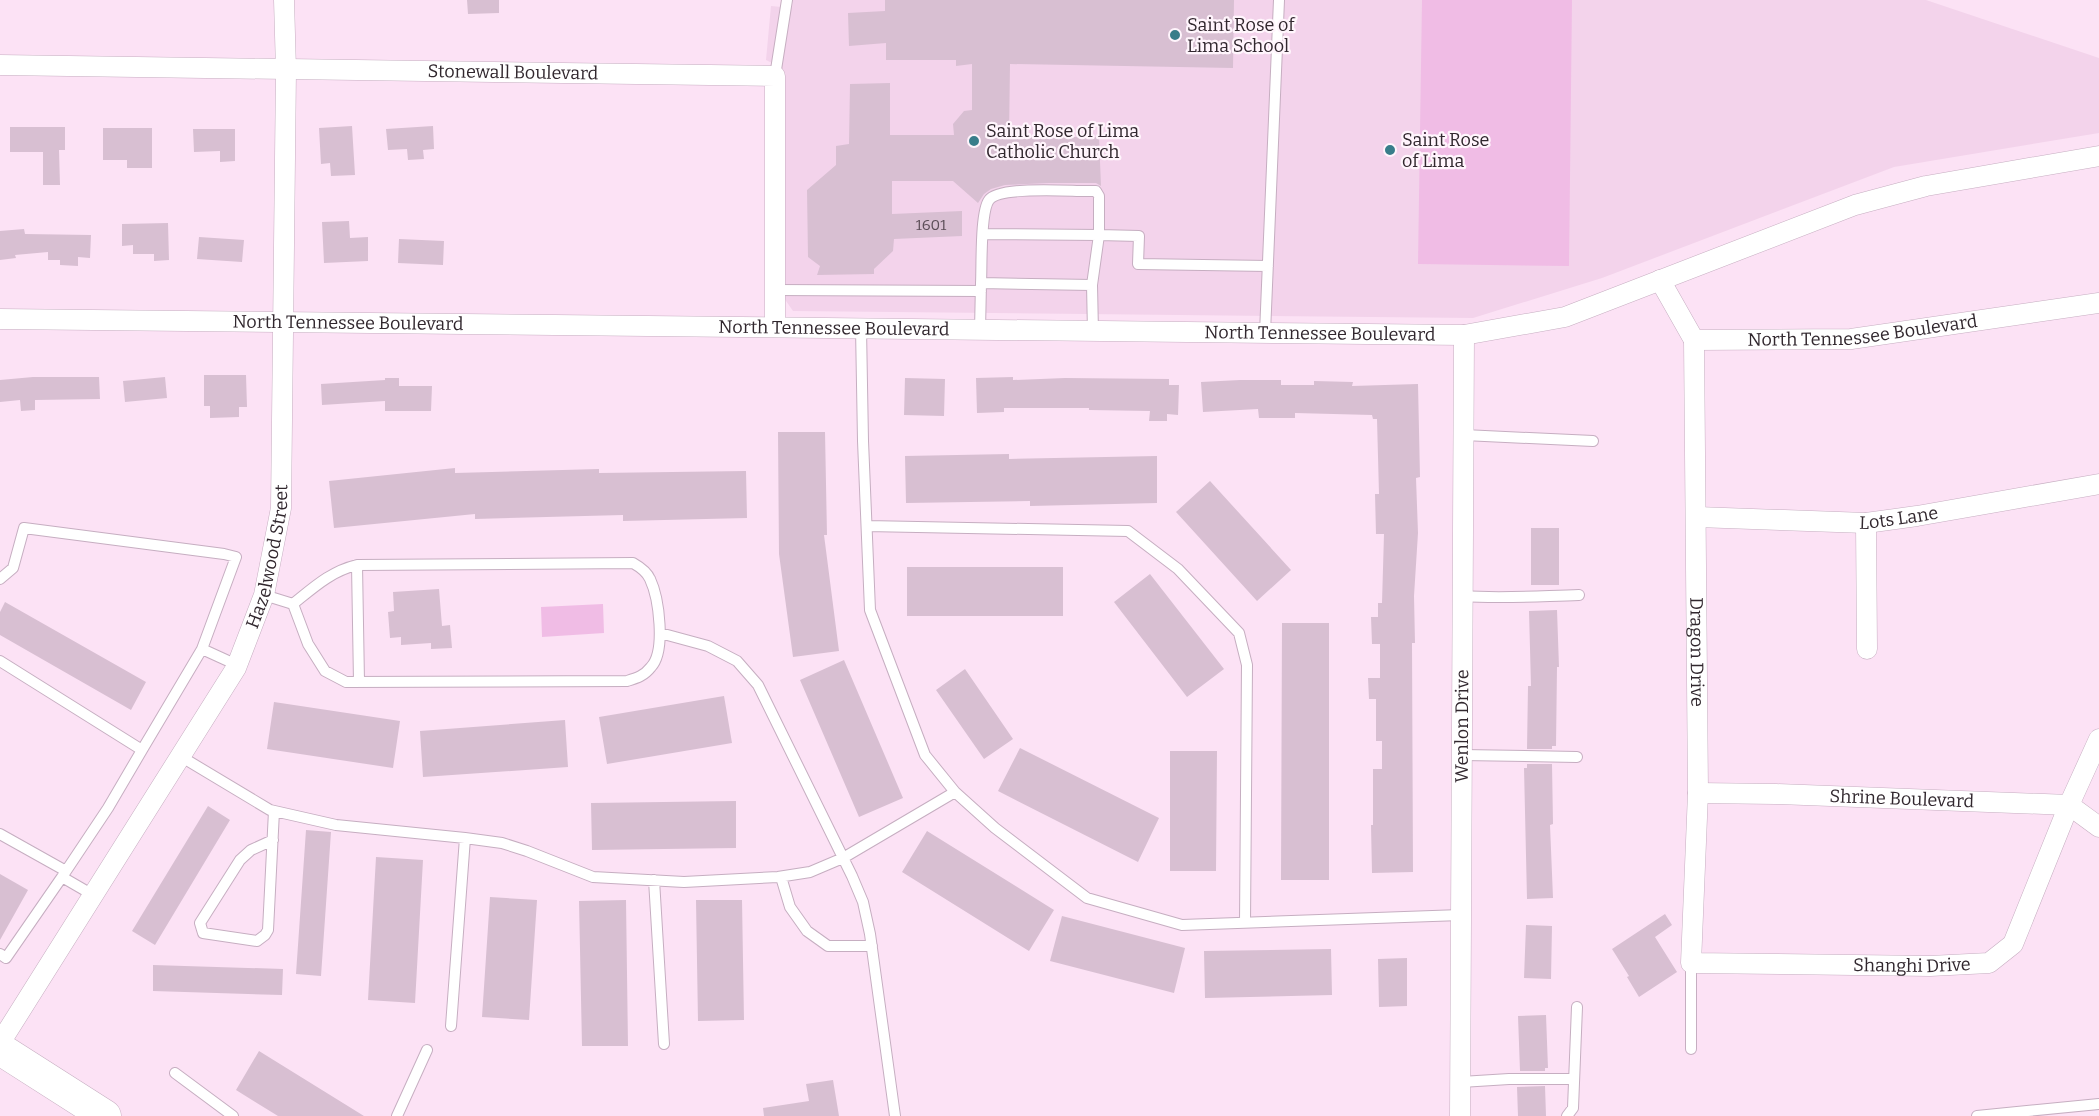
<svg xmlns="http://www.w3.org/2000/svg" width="2099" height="1116" viewBox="0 0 2099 1116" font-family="Bitter,serif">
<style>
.built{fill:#f3d3eb}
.green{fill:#f0bce5}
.building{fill:#d8bfd2}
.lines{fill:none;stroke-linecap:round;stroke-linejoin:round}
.lane-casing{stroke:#c6aec1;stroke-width:12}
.street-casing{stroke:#c6aec1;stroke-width:21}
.primary-casing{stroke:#c6aec1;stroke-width:33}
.lane{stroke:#fff;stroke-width:10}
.street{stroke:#fff;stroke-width:20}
.primary{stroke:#fff;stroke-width:32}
.poi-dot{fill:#387d8a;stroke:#fff5fc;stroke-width:2}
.labels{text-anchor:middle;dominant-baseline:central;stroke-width:4.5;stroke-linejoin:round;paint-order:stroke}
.number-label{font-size:15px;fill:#5b4d57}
.poi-label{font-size:18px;fill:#31272e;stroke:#fff5fc;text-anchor:start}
.street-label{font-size:18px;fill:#31272e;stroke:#fff5fc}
</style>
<rect width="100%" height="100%" fill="#fce2f5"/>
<path class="built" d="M793 0H1926L2099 58V133L1894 167 1602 278 1473 318 793 311 784 298 782 68 766 60 771 6 792 8Z"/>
<path class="green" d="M1422 0H1572L1569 266 1418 264Z
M603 604 604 633 542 637 541 607Z"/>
<path class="building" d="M467 0H499V13L468 14Z
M885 0H1234L1233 68 1010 64 1009 137H1099L1101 186 1096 183H1049L1005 185 991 189 984 194 978 203 953 181H892V214L962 211V236L894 239 893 251 874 269V274L817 275 820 266 808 257 807 190 836 165V146L849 144 850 84 890 83V135H954L953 124 964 111 972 110V64L956 66V60H886V43L849 46 848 13 885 11Z
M352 126 355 175 331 176 330 163 321 164 319 128Z
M433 126 434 149 423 150 424 159 408 160 407 149 388 150 386 129Z
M10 127H65V150H59L60 185H43V152H10Z
M103 128H152V168H127V160H103Z
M193 129H235V161L220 162V151L194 152Z
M349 221 350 238 368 237V261L324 263 322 222Z
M168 223 169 260 154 261V254H133V245L122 246V224Z
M24 229 25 234 91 235 90 258 78 257V266L60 265V260H48V252L15 255 16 258 0 260V231Z
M199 237 244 240 242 262 197 259Z
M399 239 444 241 443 265 398 263Z
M204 375H246L247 407H239V417L210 418V406H204Z
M33 377H99L100 399 35 400V410L21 411 20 400 0 402V380Z
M165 377 167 398 125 402 123 381Z
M1013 377V380L1065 378 1169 379V385H1179L1178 415 1167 414V421H1149L1150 411 1089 410V408H1004V412L977 413 976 378Z
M385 378H399V386H432L431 411H385V401L322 405 321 384 385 380Z
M905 378 945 379 944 416 904 415Z
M1240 380H1281V385H1314V381L1353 382 1352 386 1418 384 1420 477 1416 478 1418 533 1414 596 1415 643H1412L1413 872 1372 873 1371 825H1373V769H1382V741H1376V699H1369L1368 678H1380V644H1372L1371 617H1378V603H1382L1384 534H1376L1375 494H1379L1377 419H1373L1372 415 1295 413V418H1259L1258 409 1203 412 1201 382Z
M778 432H825L827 535H824L839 651 793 657 779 554Z
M1009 454V459L1157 456V503L1030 506V501L906 503 905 456Z
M455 468V473L599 469V473L746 471 747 518 623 521V515L475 519V514L334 528 329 481Z
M1210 481 1291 570 1257 601 1176 512Z
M1531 528H1559V585H1531Z
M907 567H1063V616H907Z
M1150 574 1224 669 1187 697 1114 602Z
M439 589 442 626 450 625 452 648 431 649V643L401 645V637L390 638 388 612 394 611 393 592Z
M5 602 146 682 131 710 0 635V612Z
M1557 610 1559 667H1557L1556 746H1552V749H1527L1528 686H1531L1529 611Z
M1282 623H1329V880H1281Z
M844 660 903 798 859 817 800 680Z
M965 669 1013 739 984 759 936 690Z
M724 696 732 743 607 764 599 717Z
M274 702 400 721 393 768 267 749Z
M565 720 568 767 423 777 420 731Z
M1020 748 1159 818 1138 862 998 791Z
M1170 751H1217L1216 871H1170Z
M1527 764H1552L1553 824 1550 825 1553 898 1527 899 1524 768H1527Z
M736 801V848L592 850 591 803Z
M208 806 230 820 155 945 132 931Z
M306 830 331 832 321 976 296 974Z
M927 831 1054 910 1029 951 902 872Z
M376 857 423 860 415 1003 368 1000Z
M0 874 28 890 0 940Z
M490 897 537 900 529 1020 482 1017Z
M626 900 628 1046H582L579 901Z
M696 900H742L744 1020 698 1021Z
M1665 914 1672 925 1655 937 1677 972 1639 997 1627 977 1629 976 1612 949Z
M1062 916 1185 948 1174 993 1050 961Z
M1526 925 1552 926 1551 979 1524 978Z
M1331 949 1332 995 1205 998 1204 951Z
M1407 958V1006L1379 1007 1378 959Z
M153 965 283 969 282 995 153 991Z
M1546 1015 1548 1068H1545V1071H1520L1518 1016Z
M259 1051 364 1116H278L236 1090Z
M833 1080 839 1116H764L763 1108 809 1101 806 1084Z
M1545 1086 1546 1116H1518L1517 1087Z"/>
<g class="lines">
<defs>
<path id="lane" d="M775 76 787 0
M981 283C982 266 980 212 989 200 999 186 1067 191 1085 191H1096L1099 196V235L983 234
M1092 285 1099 235 1139 236 1138 264 1268 266
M775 290 981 291
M861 328 863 441 870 610 925 755 955 792 995 828 1087 898 1182 925 1461 915
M980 330 981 283 1092 285 1093 332
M1265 333 1279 0
M1464 435 1593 441
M867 526 1128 531 1178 569 1239 633 1247 665 1245 923
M357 565 359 682
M0 579 13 568 24 528 224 554 236 557 202 649 142 750
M264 595 293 604 308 644 325 671 346 682 627 681C637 678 644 676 651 667 666 651 659 598 650 579 647 572 640 567 633 563L357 565C331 571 313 588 293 604
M1463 596C1501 599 1540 596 1579 595
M660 633 708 646 737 661 758 685 852 876 863 902 870 934 895 1116
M202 649 237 665
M0 661 142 750 108 808 62 877 93 895
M1462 755 1577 757
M180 756 270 810 336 825 465 838 502 843 527 851 593 877 684 882 778 877 810 872 843 858 955 792
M0 834 66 871
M273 840 251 850 240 860 200 923 203 933 257 941 265 935 268 930 274 811
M781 877 790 907 807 931 828 946H872
M654 880 664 1044
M0 954 6 958 62 877
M451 1026 465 838
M1691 1049V963
M175 1073 233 1116
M1461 1082 1509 1079H1574
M397 1116 427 1050
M1567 1116 1573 1108 1577 1007
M1977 1116 2099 1104"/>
<g id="street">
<path id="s1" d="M0 65 775 76V327"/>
<path id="s2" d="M1660 280 1694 340 1851 339 2099 303"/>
<path id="s3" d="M0 319 1464 335 1565 317 1855 205 1926 186 2099 156"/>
<path id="s4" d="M1694 340 1698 793 1691 963 1930 966 1989 963 2013 944 2069 805 2099 739"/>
<path id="s5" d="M1697 517 1866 523 1917 516 2099 484"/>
<path d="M1866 523 1867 649"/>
<path id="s6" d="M1698 793 1776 794 2069 805 2099 827"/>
<path id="s7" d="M0 1043 236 668 264 595 281 508 286 70 284 0"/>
<path id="s8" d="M1460 1116 1464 335"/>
</g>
<path id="primary" d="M0 1049 105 1116"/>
</defs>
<use href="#lane" class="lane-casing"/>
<use href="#street" class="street-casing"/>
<use href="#primary" class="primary-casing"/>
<use href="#lane" class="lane"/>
<use href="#street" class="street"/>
<use href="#primary" class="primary"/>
</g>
<g class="poi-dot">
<circle cx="1175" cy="35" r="6"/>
<circle cx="974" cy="141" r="6"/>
<circle cx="1390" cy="150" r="6"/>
</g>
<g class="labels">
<g class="number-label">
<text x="931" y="225">1601</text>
</g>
<g class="poi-label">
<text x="1187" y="25">Saint Rose of<tspan x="1187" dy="21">Lima School</tspan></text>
<text x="986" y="131">Saint Rose of Lima<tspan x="986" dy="21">Catholic Church</tspan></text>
<text x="1402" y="140">Saint Rose<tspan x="1402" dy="21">of Lima</tspan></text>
</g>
<g class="street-label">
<text stroke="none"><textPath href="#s1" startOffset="513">Stonewall Boulevard</textPath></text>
<text stroke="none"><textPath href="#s3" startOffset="348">North Tennessee Boulevard</textPath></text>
<text stroke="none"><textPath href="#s3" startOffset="834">North Tennessee Boulevard</textPath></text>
<text stroke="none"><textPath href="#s2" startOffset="238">North Tennessee Boulevard</textPath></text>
<text stroke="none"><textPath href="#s3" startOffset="1320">North Tennessee Boulevard</textPath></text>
<text stroke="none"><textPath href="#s5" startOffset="202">Lots Lane</textPath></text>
<text stroke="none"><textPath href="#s7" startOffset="560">Hazelwood Street</textPath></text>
<text stroke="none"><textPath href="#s4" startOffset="312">Dragon Drive</textPath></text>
<text stroke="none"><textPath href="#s8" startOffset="390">Wenlon Drive</textPath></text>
<text stroke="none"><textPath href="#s6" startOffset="204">Shrine Boulevard</textPath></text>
<text stroke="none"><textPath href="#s4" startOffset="844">Shanghi Drive</textPath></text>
</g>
</g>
</svg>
